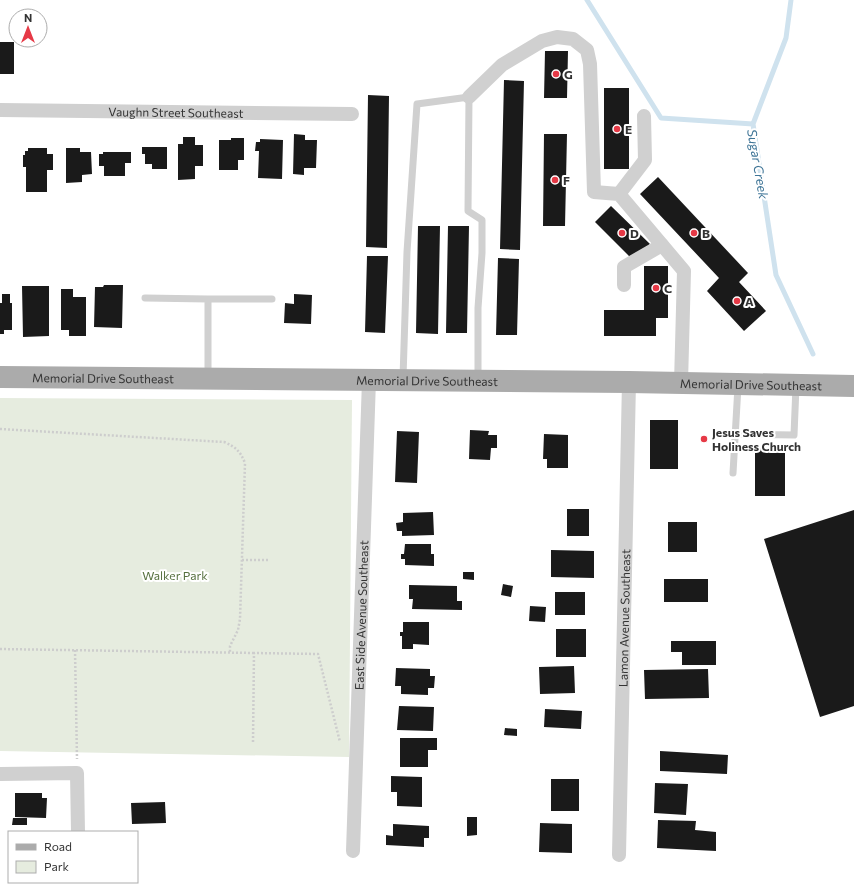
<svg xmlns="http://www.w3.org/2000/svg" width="854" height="891" viewBox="0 0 854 891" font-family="Commissioner,sans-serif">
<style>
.green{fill:#e6ecdf}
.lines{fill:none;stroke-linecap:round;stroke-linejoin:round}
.stream{stroke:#cfe2ee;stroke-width:5}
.building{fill:#1a1a1a}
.path{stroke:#cdcdcd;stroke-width:2.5;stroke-dasharray:2 2;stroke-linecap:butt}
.lane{stroke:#d0d0d0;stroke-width:7}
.street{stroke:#d0d0d0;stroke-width:14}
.primary{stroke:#ababab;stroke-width:22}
.poi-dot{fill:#e63946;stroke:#fff;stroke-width:1.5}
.labels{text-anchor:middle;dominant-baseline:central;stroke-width:4;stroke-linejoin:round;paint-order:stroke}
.poi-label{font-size:12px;font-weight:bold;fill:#333;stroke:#fff;text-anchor:start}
.street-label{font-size:12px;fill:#333;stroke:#fff}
.park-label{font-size:12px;fill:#56703f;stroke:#fff}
.water-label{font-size:13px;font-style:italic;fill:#3f7597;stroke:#fff}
</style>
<rect width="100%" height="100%" fill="#fff"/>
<path class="green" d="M0 398 352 400 349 757 0 751Z"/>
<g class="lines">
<path class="stream" d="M587 0 661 118 753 124
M791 0 786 38 753 124 776 275 813 354"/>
</g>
<path class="building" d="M0 42H14V74H0Z
M545 51H568L567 98H544Z
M504 80 524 81 520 250 500 249Z
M604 88H629V169H604Z
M368 95 389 96 387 248 366 247Z
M294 134 305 135V140H317L316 168H304V175L293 174Z
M544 134H567L565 226H543Z
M183 137H195V145H203V166H195V179L178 180V144H183Z
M231 138H244V160H238V170H219V140H231Z
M260 139 283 140 282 179 258 178 259 151H255L256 142H260Z
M142 147H167V169H152V164H145V154H142Z
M28 148H47V154H53V170H47V192H26V167H23V155H25V151H28Z
M66 148H80V152H91L92 174 82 175V182L66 183Z
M103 152H131V163H125V176H104V166H99V154H103Z
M658 177 748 273 739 282 766 311 744 331 707 291 719 278 640 194Z
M611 206 650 244 633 260 595 222Z
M418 226H440L438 334 416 333Z
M448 226H469L467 333H446Z
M367 256H388L385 333 365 332Z
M498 258 519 259 517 335H496Z
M644 266H668V318H656V336H604V310H644Z
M104 285H123L122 328 94 327 95 287H103Z
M22 286H49V336L23 337Z
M61 289H73V297H86V336H69V330H61Z
M2 294H10V303H12V330H4V334H0V303H2Z
M294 294 312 295 311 324 284 323 285 303 294 304Z
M650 420H678V469H650Z
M470 430 489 431 488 435H497V448H491L490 460 469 459Z
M397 431 419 432 417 483 395 482Z
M544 434 568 435V468H547V459H543Z
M755 448H785V496H755Z
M567 509H589V536H567Z
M854 510V706L820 717 764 539Z
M433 512 434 535 402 536V531H397L396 523 403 522V513Z
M668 522H697V552H668Z
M405 544H431V554H434V566L405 565V559H401V554H404Z
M551 550 594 551V578L551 577Z
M463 572H474V580L463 579Z
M664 579H708V602H664Z
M503 584 513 586 511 597 501 595Z
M409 585 457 586V601H462V610L412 609 413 599H409Z
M555 592H585V615H555Z
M530 606 546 607 545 622 529 621Z
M403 622H429V645L413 644V649H402V636H400V632H403Z
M556 629H586V657H556Z
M671 641H716V665H682V652H671Z
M574 666 575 693 540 694 539 667Z
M396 668 430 669V676H435L434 688H428V695L401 694V686H395Z
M708 669 709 698 645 699 644 670Z
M399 706 434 707 433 731 397 730Z
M545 709 582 711 581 729 544 727Z
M505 728 517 729V736L504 735Z
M400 738H437V750H428V767H400Z
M660 751 728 755 727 774 660 771Z
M391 776 422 777V807L397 806V792H391Z
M551 779H579V811H551Z
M655 783 688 784 686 815 654 813Z
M15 793H42V798H47L46 818 15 817Z
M165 802 166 823 132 824 131 803Z
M467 817H477V835L467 836Z
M13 818H27V825H12Z
M658 820 696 821 695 830 716 832V851L657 848Z
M540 823 572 824V853L539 852Z
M393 824 429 826V838H424V847L386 845V835L393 836Z"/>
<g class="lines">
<path class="path" d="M0 429 224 442C236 447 240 451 245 463L240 619 238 630 230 646V652
M242 560H270
M0 649 254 653
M75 650 77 759
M253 742 254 653 318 654 340 742"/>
<path class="lane" d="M145 298 208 299
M208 377V299H272
M403 378 407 252 417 104 469 97 468 211 482 220V253L478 308V379
M735 434 794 435 796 386
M733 473 738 386"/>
<g class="street">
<path d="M469 97 502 65 542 41 557 37 573 39 587 50 590 64 594 192 619 194 684 271 681 383"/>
<path id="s1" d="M0 110 352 114"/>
<path d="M619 194 645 160 644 116"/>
<path d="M624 285V267L662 245"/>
<path d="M0 774 77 773 78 832"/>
<path id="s2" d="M353 851 369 380"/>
<path id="s3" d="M619 855 629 382"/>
</g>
<path class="primary" id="s4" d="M0 377 629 382 854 386"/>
</g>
<g class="poi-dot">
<circle cx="556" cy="74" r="4"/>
<circle cx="617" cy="129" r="4"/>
<circle cx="555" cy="180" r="4"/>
<circle cx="622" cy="233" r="4"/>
<circle cx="694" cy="233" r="4"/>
<circle cx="656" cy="288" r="4"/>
<circle cx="737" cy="301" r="4"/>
<circle cx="704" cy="439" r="4"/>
</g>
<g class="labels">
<g class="poi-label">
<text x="564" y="74">G</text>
<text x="625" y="129">E</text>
<text x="563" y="180">F</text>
<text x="630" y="233">D</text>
<text x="702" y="233">B</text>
<text x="664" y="288">C</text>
<text x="745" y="301">A</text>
<text x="712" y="432">Jesus Saves<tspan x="712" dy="14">Holiness Church</tspan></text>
</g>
<g class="street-label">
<text stroke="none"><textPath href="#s1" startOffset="176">Vaughn Street Southeast</textPath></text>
<text stroke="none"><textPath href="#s4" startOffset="103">Memorial Drive Southeast</textPath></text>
<text stroke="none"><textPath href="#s4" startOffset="427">Memorial Drive Southeast</textPath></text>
<text stroke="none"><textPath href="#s4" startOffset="751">Memorial Drive Southeast</textPath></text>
<text stroke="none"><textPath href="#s2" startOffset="236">East Side Avenue Southeast</textPath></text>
<text stroke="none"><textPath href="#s3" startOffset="237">Lamon Avenue Southeast</textPath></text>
</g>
<g class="park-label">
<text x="175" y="575">Walker Park</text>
</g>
<g class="water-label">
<text transform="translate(758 164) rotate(80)">Sugar Creek</text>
</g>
</g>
<rect x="8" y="831" width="130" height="52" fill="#ffffff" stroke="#adadad"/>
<rect x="16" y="844" width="20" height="6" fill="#ababab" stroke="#adadad"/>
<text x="44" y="851" font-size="12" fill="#333333">Road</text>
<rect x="16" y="861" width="20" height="12" fill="#e6ecdf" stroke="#adadad"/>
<text x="44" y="871" font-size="12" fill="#333333">Park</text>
<g transform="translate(28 28)"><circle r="19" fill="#ffffff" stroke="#adadad"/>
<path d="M0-3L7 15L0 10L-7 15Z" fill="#e63946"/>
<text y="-6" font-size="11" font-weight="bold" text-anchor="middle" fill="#333333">N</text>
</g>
</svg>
